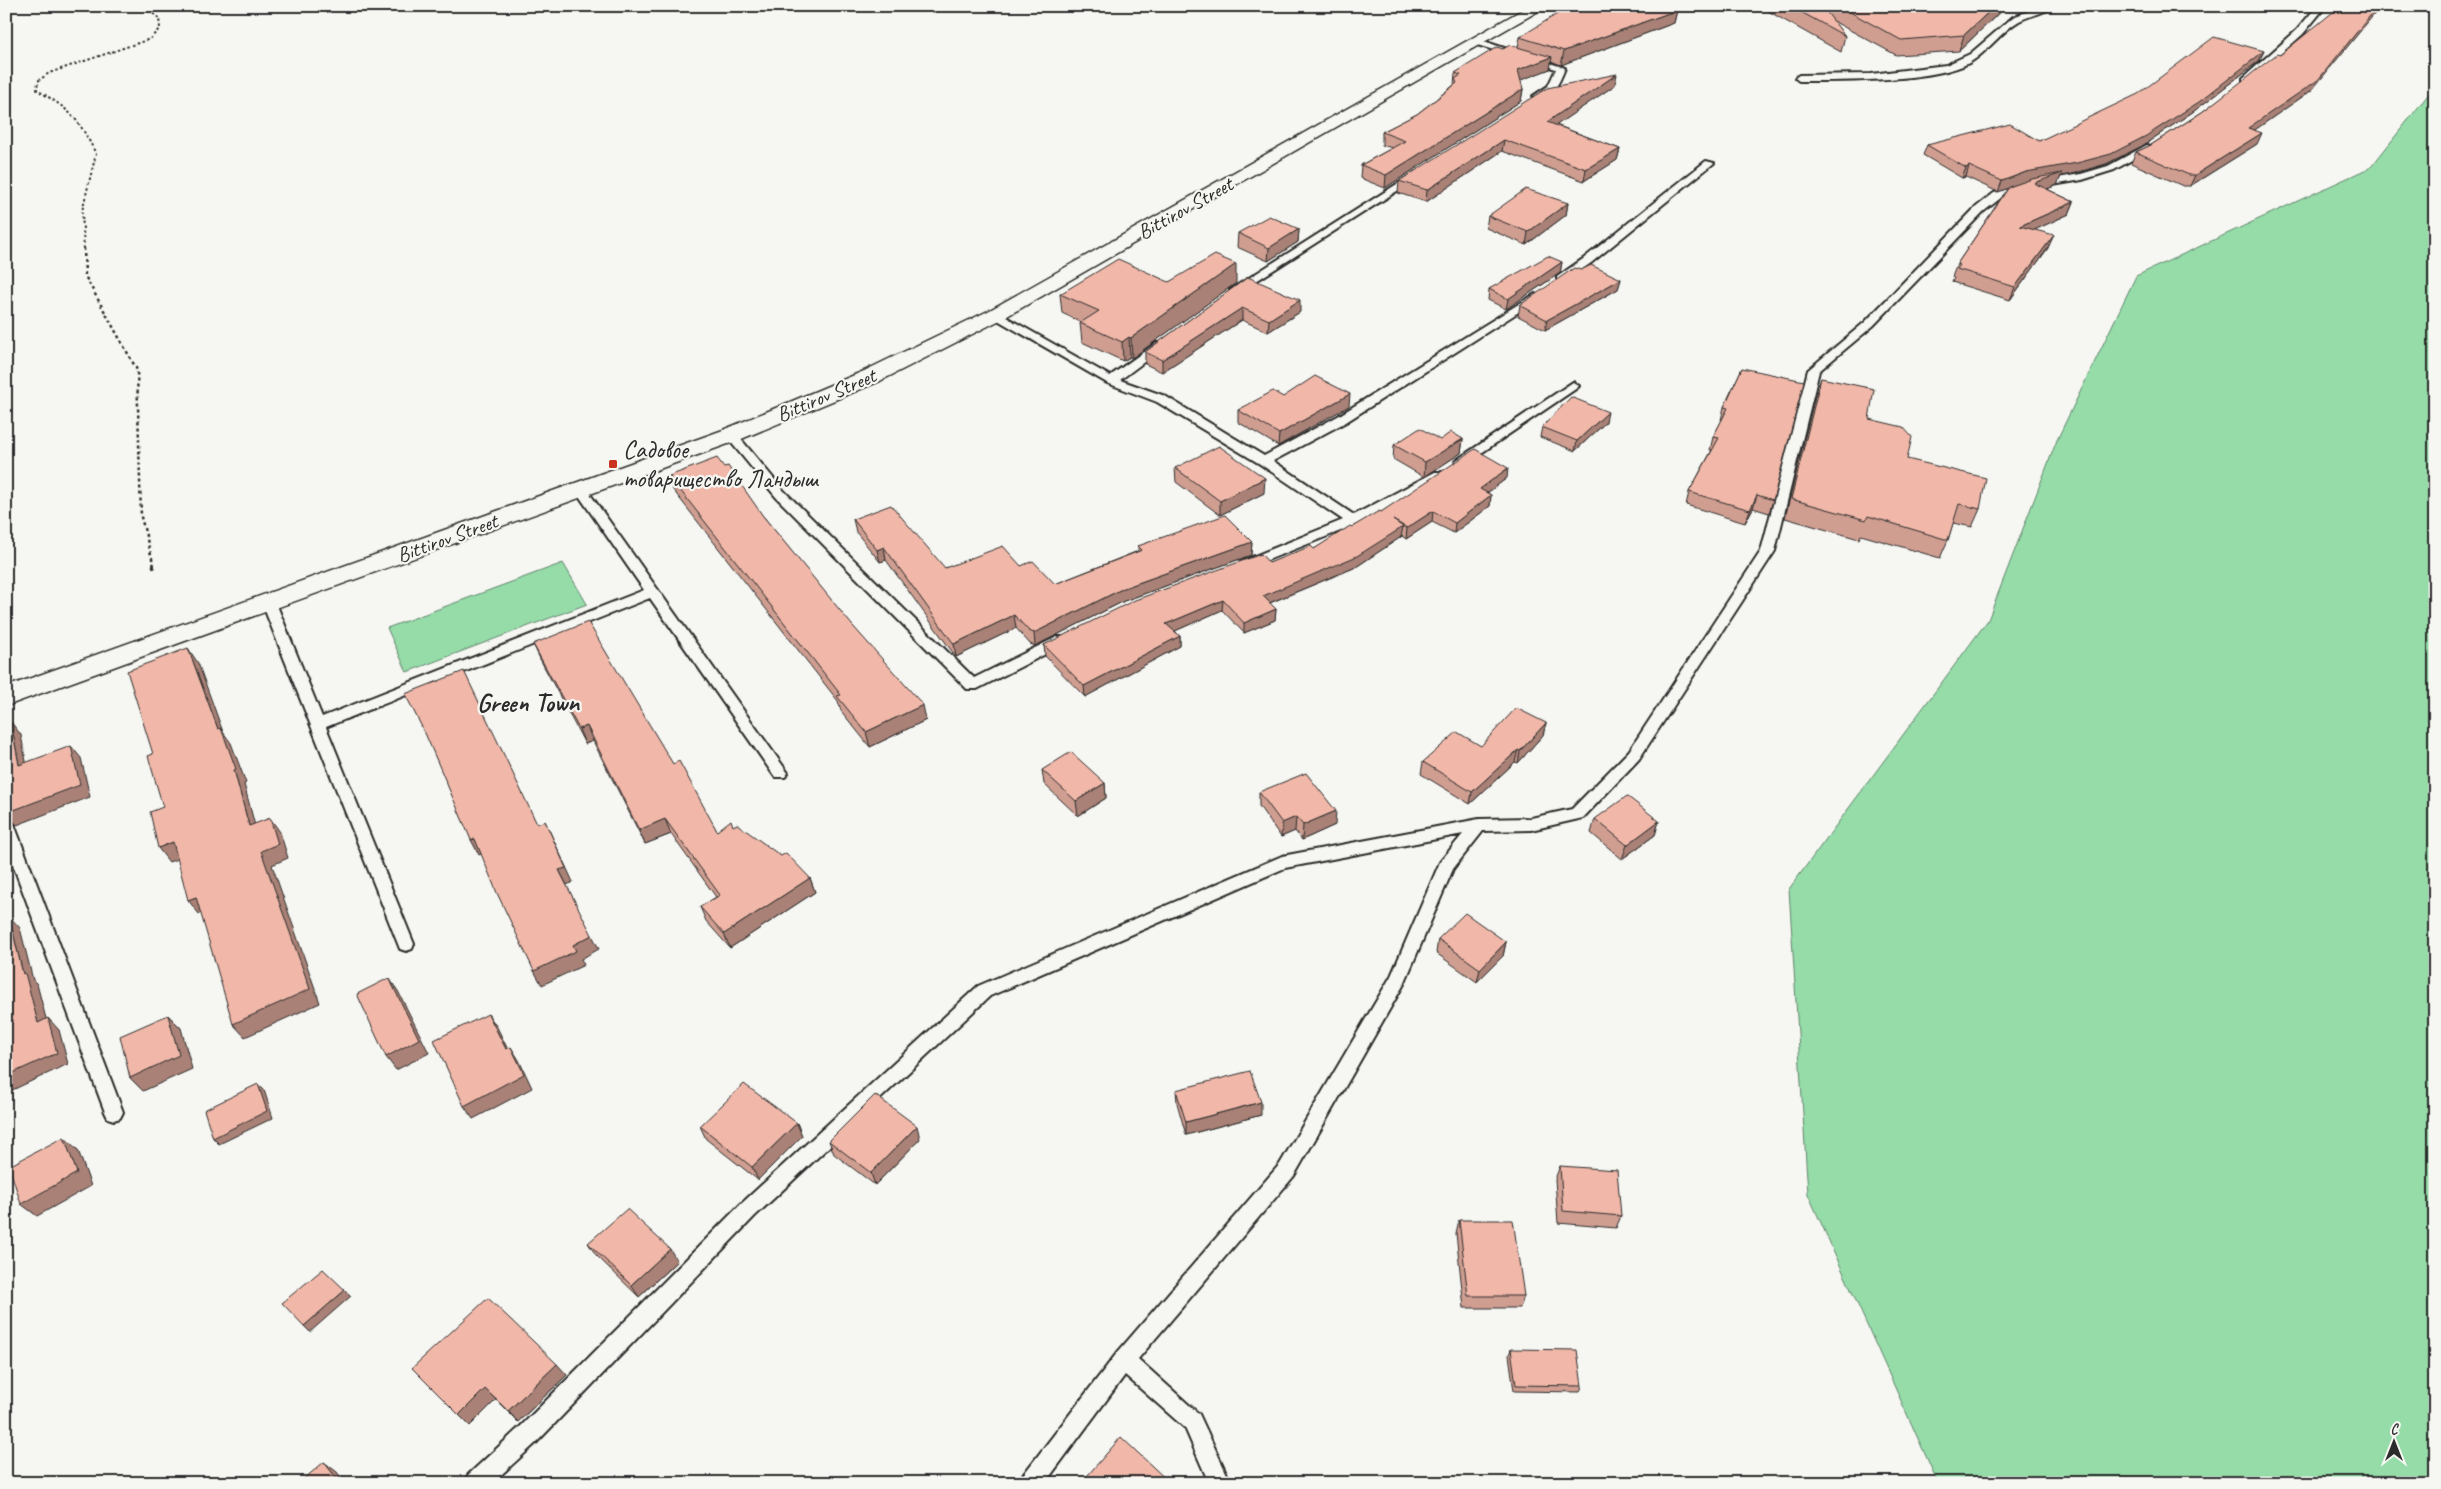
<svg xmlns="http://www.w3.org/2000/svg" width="2441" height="1489" viewBox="0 0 2441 1489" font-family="Caveat,sans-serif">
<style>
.green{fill:#95dca9;stroke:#60846a}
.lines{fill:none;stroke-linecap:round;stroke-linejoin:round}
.service-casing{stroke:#2b2b2b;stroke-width:4}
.tertiary-casing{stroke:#2b2b2b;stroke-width:3}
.path-far2{stroke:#2b2b2b;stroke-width:2;stroke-dasharray:2.5 2.5;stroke-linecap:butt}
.path-far1{stroke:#2b2b2b;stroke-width:2.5;stroke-dasharray:3 3;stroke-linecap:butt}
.path{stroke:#2b2b2b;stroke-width:3;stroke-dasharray:4 4;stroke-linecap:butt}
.service{fill:#f6f6f2;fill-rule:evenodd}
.tertiary{fill:#f6f6f2;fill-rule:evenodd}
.wall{fill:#cf9e91;stroke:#2b2b2b}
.shaded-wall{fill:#a98176;stroke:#2b2b2b}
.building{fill:#f1b8a9;stroke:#2b2b2b}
.poi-dot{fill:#c8321e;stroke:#f6f6f2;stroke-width:2}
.labels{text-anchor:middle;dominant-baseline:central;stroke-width:4.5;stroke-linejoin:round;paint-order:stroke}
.far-street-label{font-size:21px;fill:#2b2b2b;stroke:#f6f6f2}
.poi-label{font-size:25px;fill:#2b2b2b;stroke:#f6f6f2;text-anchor:start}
.neighbourhood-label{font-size:26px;font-weight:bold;fill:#2b2b2b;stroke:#f6f6f2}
</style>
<rect width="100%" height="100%" fill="#f6f6f2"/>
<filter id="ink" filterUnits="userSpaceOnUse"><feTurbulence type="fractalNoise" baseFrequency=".02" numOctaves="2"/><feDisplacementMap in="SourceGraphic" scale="10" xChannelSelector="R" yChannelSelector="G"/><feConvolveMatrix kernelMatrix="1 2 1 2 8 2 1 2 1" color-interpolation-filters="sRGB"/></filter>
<g filter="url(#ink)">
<path class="green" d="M2435 86V1483H1938L1808 1194 1789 889 1988 620 2057 440 2136 276 2371 167Z
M563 563 587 604 407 672 387 628Z"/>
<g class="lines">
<defs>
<path id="service" d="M2043 6H2054C2044 14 2030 15 2019 21 2000 32 1988 52 1969 63 1933 82 1841 81 1799 81L1795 78 1799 75 1871 74 1946 65 1970 54 2013 17Z
M2317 6H2326L2303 34 2249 82H2243V78L2297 30Z
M1474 40H1480L1565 68C1560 81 1551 103 1533 100V96L1548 86 1556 69 1474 44Z
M2147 145 2155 147 2114 170 2082 180 2029 189 2002 197 1983 212 1873 326 1819 371 1775 551 1639 759 1583 818 1531 830 1483 831 1453 869 1404 984 1294 1176 1138 1359 1199 1414 1231 1483H1209L1185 1428 1125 1375 1045 1483H1020L1023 1475 1117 1353 1280 1164 1391 976 1440 862 1463 834 1285 868 990 996 755 1216 536 1443 492 1483H465L468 1475 520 1427 741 1204 978 986 1282 856 1479 819 1531 818 1572 809 1629 751 1761 551 1808 370 1865 322 1975 208 1994 193 2028 183 2081 174 2108 166Z
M1706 161 1714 163 1591 263 1565 281H1557V277L1583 259Z
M1416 172 1419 173V177L1239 292H1231L1230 290Z
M1535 294 1540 297 1539 299 1346 422 1273 461 1354 515 1435 472H1443L1445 475 1443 478 1358 524 1245 569 1240 568 1238 565 1240 562 1343 520 1260 464 1157 402 1107 383 989 315 995 312 999 313 1110 376 1156 343H1164V347L1120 380 1165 396 1264 456 1338 416Z
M1573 382 1579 386 1577 388 1465 464 1461 465 1455 461Z
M731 431 735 432 784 491 974 678 1057 637H1067L1069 640 1067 643 977 689H967L776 497 725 435Z
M581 486 585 487 788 773 785 777H775L650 598 326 727 414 944 412 949 406 951 400 949 262 603 269 598 276 603 322 717 644 590 575 490Z
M6 818 12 820 14 824 123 1112 120 1118 114 1120 108 1118 105 1112 6 846Z"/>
<path id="tertiary" d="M1529 6H1547L1002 319 880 381 739 440 6 706V687L723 430 864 371 988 311Z"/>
</defs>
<use href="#service" class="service-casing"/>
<use href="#tertiary" class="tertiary-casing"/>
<path class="path-far2" d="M84 249 82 211 96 154C78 118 72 111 37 90L38 81 49 73 150 39 160 28 159 18 147 9 130 6"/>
<path class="path-far1" d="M84 248 85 276 137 370 141 517 154 566"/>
<path class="path" d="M153 565 155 572"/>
<use href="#service" class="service"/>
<use href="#tertiary" class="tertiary"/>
</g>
<path class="wall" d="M1759 6H2003L2002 10 1959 51 1896 55 1833 21 1845 36 1841 52Z
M2342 9 2312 90 2254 130 2257 144 2190 186H2183L2131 163 2136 152 2151 145 2202 112Z
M1677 10 1674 23 1561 65 1551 61 1550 69 1520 80 1523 89 1521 101 1385 188 1360 178 1361 165 1392 148 1382 145V132L1417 114 1454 85 1455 73 1503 49 1518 47 1520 37Z
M2264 51 2259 61 2194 111 2142 146 2106 164 2072 174 2061 176 2057 185 2047 189 2074 202 2069 214 2034 230 2048 248 2010 300 1952 282 1954 278 1952 277 1957 264 2008 188 1998 192 1966 177 1962 178 1923 155 1927 145 2039 141Z
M1615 85 1556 125 1620 149 1617 160 1584 181 1502 151 1426 202 1398 193 1399 181Z
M1568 203 1566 215 1526 245 1486 228 1488 216Z
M1299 229 1298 242 1268 261 1237 247 1238 233Z
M1562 262 1560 273 1506 309 1488 300 1489 289Z
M1581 270 1621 279 1618 289 1545 330 1518 316 1520 305Z
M1248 277 1300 312 1268 332 1242 320 1162 372 1145 364V352Z
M1169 282 1236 283 1132 358 1130 357 1123 361 1082 342 1080 323 1081 322 1062 313 1060 294Z
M1742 368 1773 500 1769 513 1753 508 1745 523 1686 505 1689 492 1712 450H1710L1713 437 1722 420H1721L1724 407Z
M1821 378 1869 419 1907 459 1980 509 1972 527 1953 523 1948 540 1940 558 1861 535 1859 539 1785 518 1815 396Z
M1283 397 1349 406 1278 446 1238 422V410Z
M1606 422 1575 451 1540 437 1542 427Z
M1463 439 1461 453 1424 477 1393 459 1394 445Z
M1175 468 1264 493 1220 515 1176 482Z
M669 476 763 516 926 720 870 747 841 711 838 701 673 490Z
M1507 478 1487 493 1491 495 1490 506 1454 533 1432 522 1406 539 1402 536 1401 537 1356 567 1270 603 1276 609 1275 620 1244 633 1222 610 1175 631 1180 636V646L1085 697 1045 656 1044 645 1269 563 1314 549 1352 527 1381 512Z
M853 519 945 568 1021 566 1055 584 1138 551V546L1252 542 1251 555 1124 601 1035 646 1030 644 1016 628 956 657 886 560 880 562 856 532Z
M533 644 673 764 717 831 733 826 810 878 815 892 730 948 706 921 700 907 716 897 671 834 645 844 593 741 585 744 540 659Z
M1546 723 1543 735 1518 763 1515 762 1470 804 1421 774 1423 762 1481 746Z
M1042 770 1105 783 1106 798 1078 816 1044 784Z
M1259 792 1335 825 1302 840 1295 831 1281 837 1259 806Z
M1595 819 1659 821 1655 835 1622 859 1591 833Z
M1438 939 1506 942 1503 956 1477 982 1436 953Z
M1176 1090 1261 1115 1186 1135 1177 1103Z
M797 1123 802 1136 758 1180 706 1139 700 1126Z
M920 1139 875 1185 834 1154 829 1141Z
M1560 1166 1621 1216 1616 1228 1558 1223 1555 1179Z
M1459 1220 1524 1296 1520 1308H1464L1456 1233Z
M588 1243 677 1261 639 1297 596 1255Z
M1511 1349 1582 1386 1580 1392 1514 1391 1509 1355Z
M412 1368 567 1375 518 1422 496 1400 470 1426Z"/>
<path class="shaded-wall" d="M1995 6H2003L2002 10 1959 51 1964 35Z
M2378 6H2381L2312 90 2242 139 2248 128Z
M1677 10 1674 23 1561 65 1564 51Z
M2264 51 2259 61 2194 111 2142 146 2106 164 2072 174 2061 176 2057 185 2029 196 2022 183 1998 192 2002 181 2026 172Z
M1552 57 1550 69 1516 82 1518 70Z
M1617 74 1615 85 1545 133 1547 122Z
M1523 89 1521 101 1385 188 1386 175Z
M2262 133 2257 144 2190 186 2195 175Z
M1504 140 1502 151 1426 202 1427 190Z
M1620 149 1617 160 1584 181 1586 169Z
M1969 166 1966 177 1962 178 1966 168Z
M2074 202 2069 214 2015 239 2020 226Z
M1568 203 1566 215 1526 245 1528 232Z
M1299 229 1298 242 1268 261 1269 248Z
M2054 235 2048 248 2010 300 2015 287Z
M1562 262 1560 273 1506 309 1508 299Z
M1236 264V283L1132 358 1131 338Z
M1621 279 1618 289 1545 330 1547 320Z
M1300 300V312L1268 332 1269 320Z
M1242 308V320L1162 372V360Z
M1129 337 1130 357 1123 361 1122 342Z
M1350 394 1349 406 1278 446 1279 434Z
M1608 412 1606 422 1575 451 1577 441Z
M1463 439 1461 453 1424 477 1425 462Z
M1508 468 1507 478 1478 500 1480 489Z
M1265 478 1264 493 1220 515V501Z
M1491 495 1490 506 1454 533 1455 523Z
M1757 495 1753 508 1745 523 1750 510Z
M1433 511 1432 522 1406 539 1407 528Z
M1403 527 1401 537 1356 567 1262 606 1263 596Z
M1252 542 1251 555 1124 601 1035 646 1034 633 1124 588Z
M884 547 886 560 880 562 877 550Z
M1223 600 1222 610 1166 635V624Z
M1276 609 1275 620 1244 633V623Z
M1014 615 1016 628 956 657 954 644Z
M1180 636V646L1085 697 1084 686Z
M188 648 198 663 223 732 231 743 246 783 244 784 259 841 249 826 234 770 218 729Z
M923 705 926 720 870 747 866 732Z
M11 722 21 735 29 777 19 765Z
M1546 723 1543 735 1518 763 1520 751Z
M587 726 593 741 585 744 579 729Z
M71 746 81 758 90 797 17 825 6 813Z
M1518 750 1515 762 1470 804 1472 792Z
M1105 783 1106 798 1078 816 1076 801Z
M1336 811 1335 825 1302 840 1303 825Z
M1296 817 1295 831 1281 837 1282 823Z
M270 818 280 832 288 858 272 865 320 1003 245 1037 233 1024 261 851Z
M665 819 671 834 645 844 639 830Z
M545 821 573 882 567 885 559 870Z
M1659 821 1655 835 1622 859 1627 845Z
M475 839 483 853 479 855 471 840Z
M173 842 185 856 169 862 158 848Z
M810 878 815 892 730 948 724 934Z
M196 897 207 911 199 914 188 900Z
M9 916 20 928 33 980 37 984 50 1034 38 1023 23 974Z
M592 935 599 949 581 959 584 965 542 985 534 971 573 945Z
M1506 942 1503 956 1477 982 1480 969Z
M389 978 398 991 429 1053 396 1070 386 1057Z
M488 1014 497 1027 514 1062 506 1049Z
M168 1015 181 1028 192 1069 143 1091 130 1078Z
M48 1018 59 1030 68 1064 6 1093V1076Z
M511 1047 519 1060 532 1088 473 1119 464 1106Z
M258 1084 264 1090 273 1118 219 1144 213 1138Z
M1261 1102V1115L1186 1135V1122Z
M797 1123 802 1136 758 1180 752 1167Z
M917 1126 920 1139 875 1185 871 1173Z
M64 1137 78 1150 91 1186 37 1216 21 1204Z
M670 1249 677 1261 639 1297 631 1285Z
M345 1290 351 1296 310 1332 304 1326Z
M557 1364 567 1375 518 1422 508 1411Z
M485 1389 496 1400 470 1426 459 1415Z
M324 1462 337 1472 345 1483H340Z"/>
<path class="building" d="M1570 6H1668L1677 10 1564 51 1520 37Z
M1790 6H1822L1845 36Z
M1839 6H1995L1964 35 1901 40Z
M2345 6H2378L2318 80 2248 128 2262 133 2195 175H2189L2136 152 2151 145 2202 112 2277 54 2280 55 2338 8 2342 9Z
M2214 37 2264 51 2199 102 2146 136 2111 154 2077 163 2026 172 2002 181 1969 166 1966 168 1927 145 2010 124 2039 141 2138 94Z
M1510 45 1552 57 1518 70 1523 89 1386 175 1361 165 1405 141 1382 132 1417 114 1457 83 1455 79 1461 75 1455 73 1497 47 1503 49Z
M1617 74 1547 122 1620 149 1586 169 1504 140 1427 190 1399 181 1547 88Z
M2062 173 2034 183 2074 202 2020 226 2054 235 2015 287 1957 269 1960 265 1957 264 2009 187 2032 179Z
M1526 189 1568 203 1528 232 1488 216Z
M1269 216 1299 229 1269 248 1238 233Z
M1215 255 1236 264 1131 338 1129 337 1122 342 1080 323 1099 311 1060 294 1118 259 1169 282Z
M1548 256 1562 262 1508 299 1489 289Z
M1591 265 1621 279 1547 320 1520 305 1574 268 1581 270Z
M1248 277 1300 300 1269 320 1242 308 1162 360 1145 352Z
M1742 368 1804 381 1773 500 1757 495 1750 510 1689 492 1719 438 1713 437 1728 408 1724 407Z
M1315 376 1350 394 1279 434 1238 410 1273 391 1283 397Z
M1821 378 1874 389 1869 419 1903 427 1912 437 1907 459 1986 478 1980 509 1959 504 1948 540 1868 516 1866 520 1791 499Z
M1571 397 1608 412 1577 441 1542 427Z
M1420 428 1440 440 1451 432 1463 439 1425 462 1394 445Z
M1219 446 1265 478 1220 501 1175 468Z
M1475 449 1508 468 1480 489 1491 495 1455 523 1433 511 1407 528 1393 520 1403 527 1357 556 1263 596 1276 609 1244 623 1223 600 1166 624 1180 636 1084 686 1044 645 1135 600 1261 554 1269 563 1311 546 1314 549 1350 526 1352 527 1379 511 1381 512Z
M717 458 724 467 728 466 763 516 852 625 923 705 866 732 837 696 841 695 669 476Z
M891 505 945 568 1003 546 1021 566 1033 561 1055 584 1142 550 1138 546 1225 515 1252 542 1124 588 1034 633 1029 631 1014 615 954 644 884 547 877 550 853 519Z
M588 622 673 764 679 761 717 831 731 820 733 826 737 824 781 856 786 853 810 878 724 934 700 907 720 895 665 819 639 830 587 726 579 729 533 644Z
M188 648 218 729 221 728 236 769 234 770 249 826 270 818 278 844 261 851 310 989 233 1024 196 897 188 900 173 842 158 848 150 812 163 807 148 756 153 754 127 671Z
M464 671 537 824 545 821 566 868 559 870 592 935 573 945 576 951 534 971 497 893 475 839 471 840 425 733 405 694Z
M1516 708 1546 723 1520 751 1518 750 1472 792 1423 762 1457 732 1481 746Z
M11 722 19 765 71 746 80 785 6 813V724Z
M1071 752 1105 783 1076 801 1042 770Z
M1306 773 1336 811 1303 825 1296 817 1282 823 1259 792Z
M1627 796 1659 821 1627 845 1595 819Z
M1465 913 1506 942 1480 969 1438 939Z
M9 916 23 974 25 973 38 1023 48 1018 57 1053 6 1076V917Z
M389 978 419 1039 386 1057 357 994Z
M488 1014 506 1049 511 1047 524 1074 464 1106 434 1040Z
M168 1015 179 1055 130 1078 120 1036Z
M1250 1071 1261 1102 1186 1122 1176 1090Z
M258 1084 267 1111 213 1138 204 1110Z
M744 1084 797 1123 752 1167 700 1126Z
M875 1095 917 1126 871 1173 829 1141Z
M64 1137 77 1173 21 1204 9 1166Z
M1560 1166 1617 1170 1621 1216 1563 1211Z
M627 1209 670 1249 631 1285 588 1243Z
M1459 1220H1513L1524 1296H1468Z
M323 1269 345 1290 304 1326 282 1303Z
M488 1298 557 1364 508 1411 485 1389 459 1415 412 1368Z
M1511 1349 1577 1350 1582 1386 1516 1385Z
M1121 1437 1170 1483H1081Z
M324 1462 340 1483H299Z"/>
</g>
<rect class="poi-dot" x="608" y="459" width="10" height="10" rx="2.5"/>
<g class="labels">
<g class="far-street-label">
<text transform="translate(1185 208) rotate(-29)">Bittirov Street</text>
<text transform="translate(826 395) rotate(-23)">Bittirov Street</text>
<text transform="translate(447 538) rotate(-20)">Bittirov Street</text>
</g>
<g class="poi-label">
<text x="623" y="450">Садовое<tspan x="623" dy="29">товарищество Ландыш</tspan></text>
</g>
<g class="neighbourhood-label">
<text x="528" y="702">Green Town</text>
</g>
</g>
<rect width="2441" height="1489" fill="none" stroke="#f6f6f2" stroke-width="25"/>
<rect x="12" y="12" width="2416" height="1464" fill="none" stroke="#2b2b2b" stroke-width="2" filter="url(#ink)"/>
<g transform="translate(2394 1442)" stroke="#f6f6f2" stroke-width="4" paint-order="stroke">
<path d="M0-4L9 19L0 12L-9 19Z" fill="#2b2b2b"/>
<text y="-8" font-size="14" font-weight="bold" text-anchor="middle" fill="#2b2b2b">С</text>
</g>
</svg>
